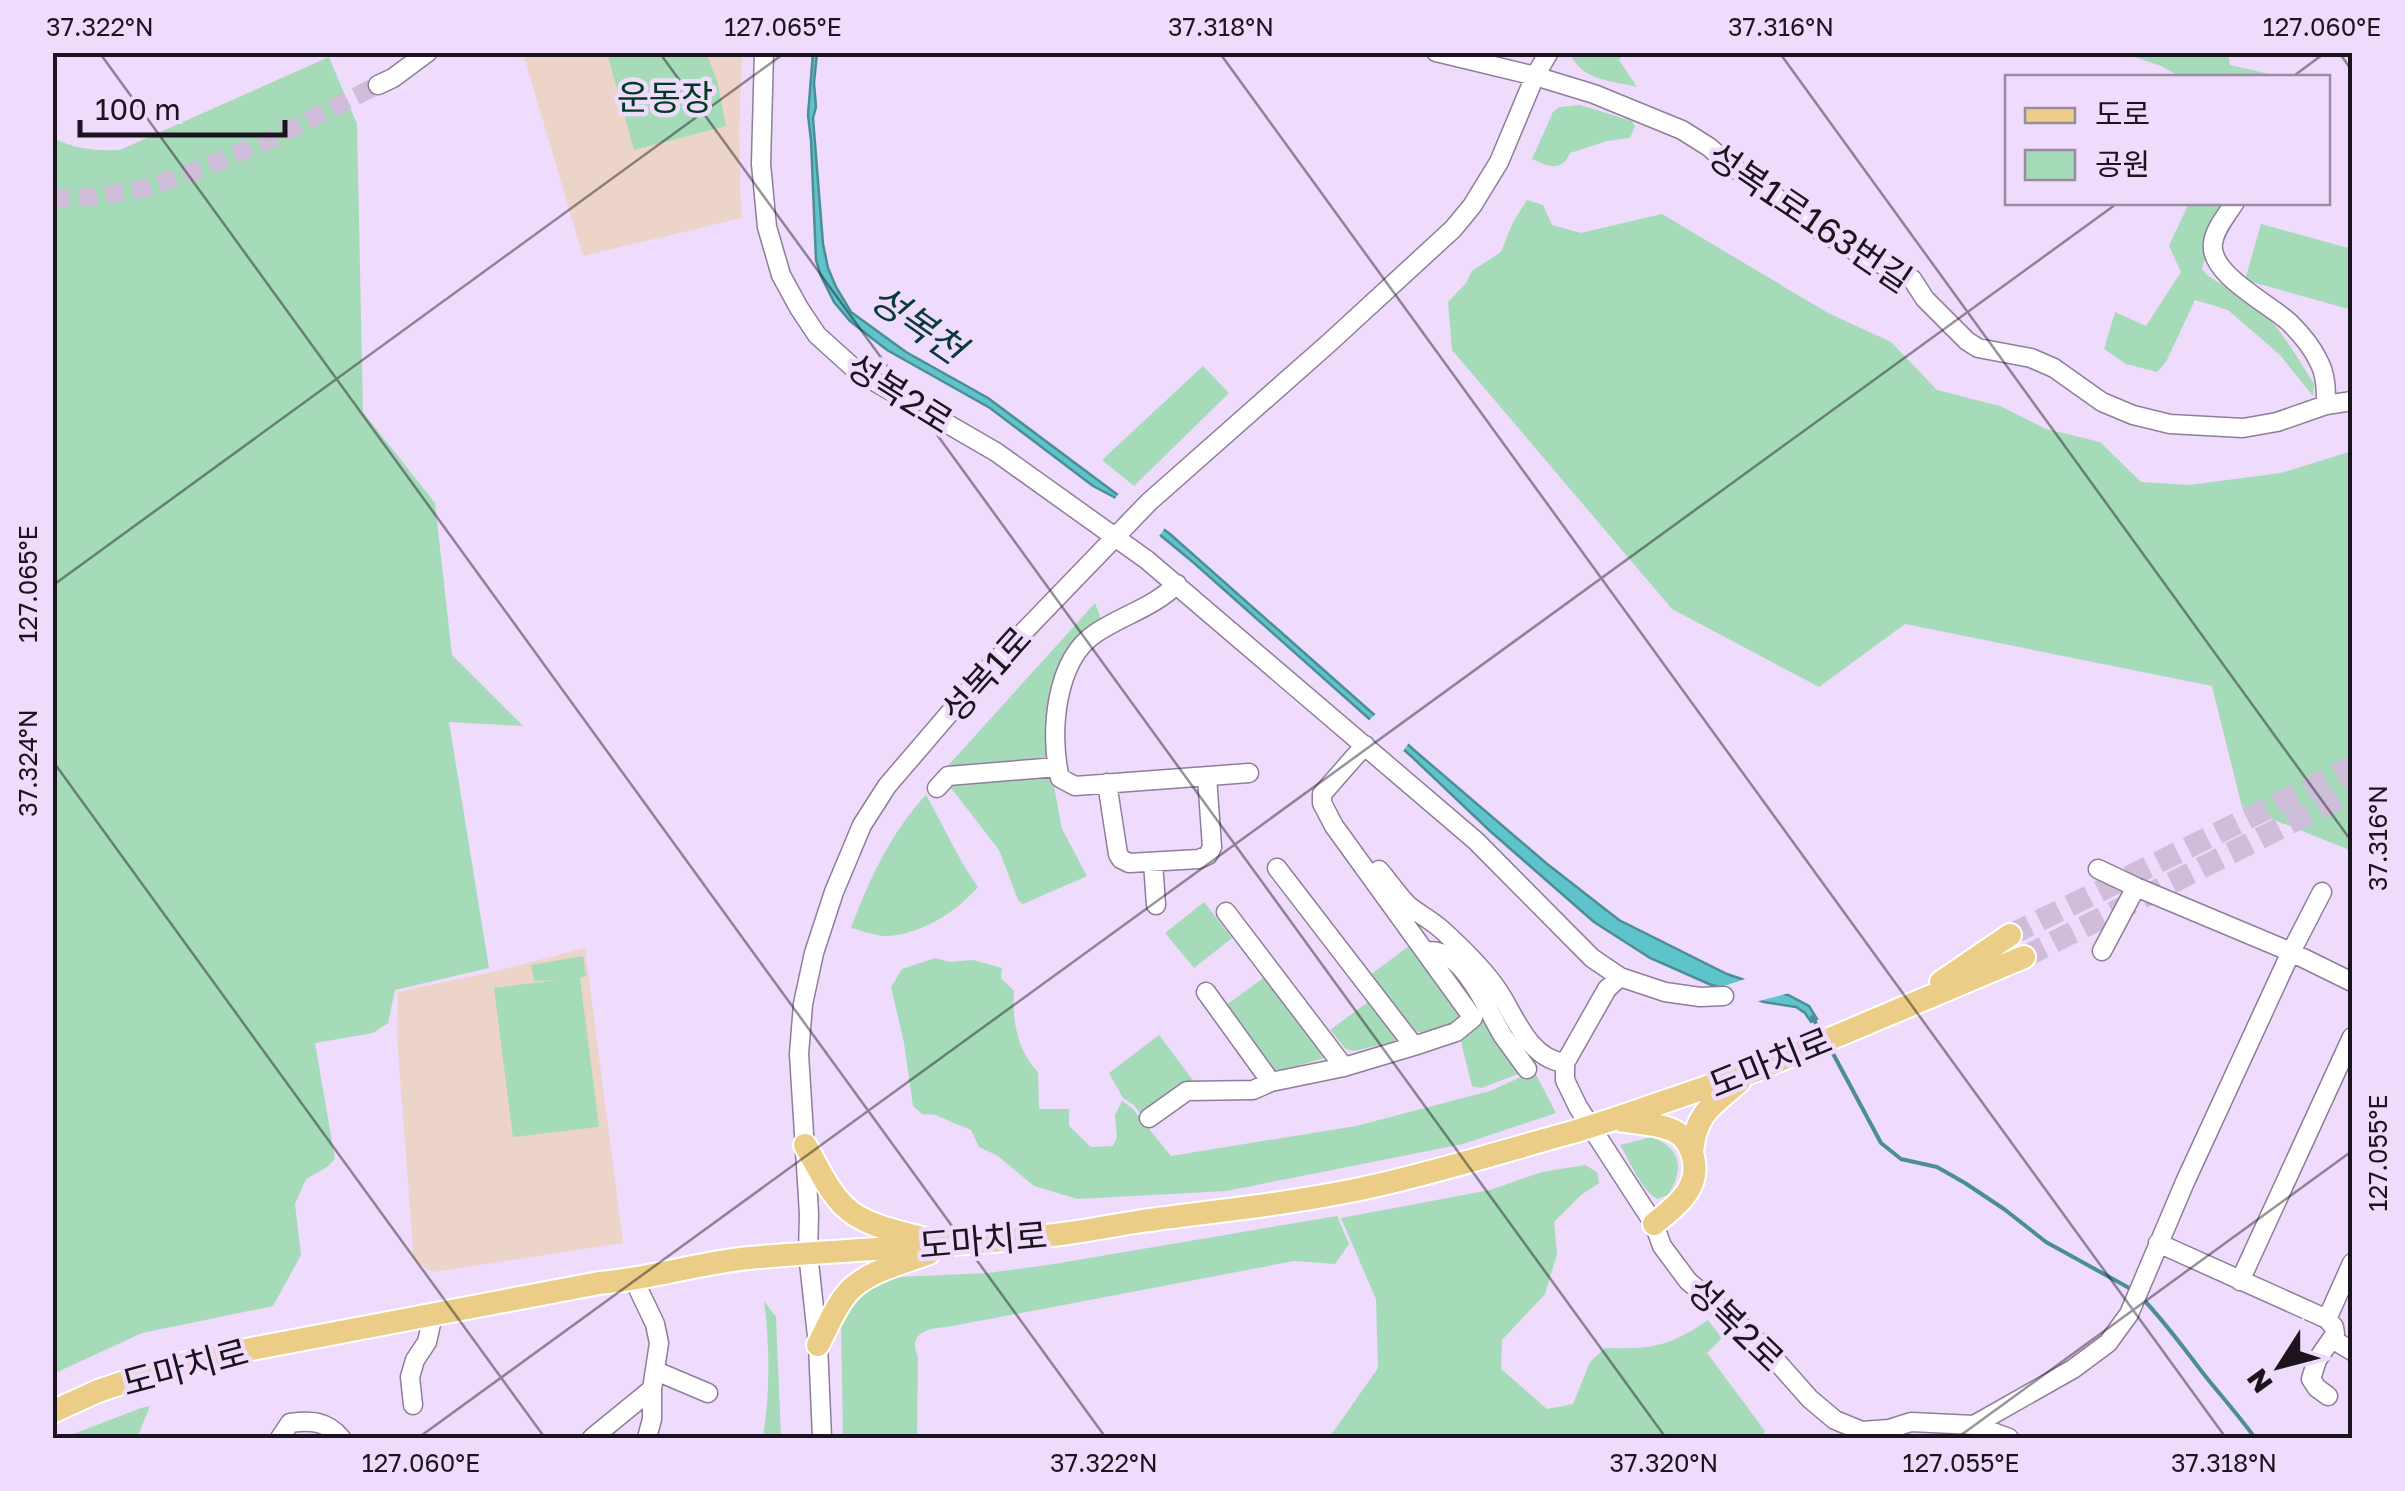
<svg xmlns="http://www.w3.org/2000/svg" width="2405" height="1491" viewBox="0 0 2405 1491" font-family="'Golos Text','Noto Sans KR',sans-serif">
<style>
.education{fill:#ecd4c9}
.green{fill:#a5dbb8}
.water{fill:#5fc3cb;stroke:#4b8e97;stroke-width:2.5}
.pier{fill:#efdbfb}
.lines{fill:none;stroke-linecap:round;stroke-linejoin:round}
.stream{stroke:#4b8e97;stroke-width:4}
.minor-tunnel{stroke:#cfbdda;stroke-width:18;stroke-dasharray:18 9;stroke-linecap:butt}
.major-tunnel{stroke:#cfbdda;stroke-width:22;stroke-dasharray:22 11;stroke-linecap:butt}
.minor-casing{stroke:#8f7d9a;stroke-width:21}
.major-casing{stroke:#fff;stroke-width:26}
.minor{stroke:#fff;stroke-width:18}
.major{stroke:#ebcd87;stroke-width:22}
.major-bridge-casing{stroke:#fff;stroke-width:26;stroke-linecap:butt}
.major-bridge{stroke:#ebcd87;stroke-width:22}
.ticks{fill:none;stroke:#1b141f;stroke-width:2.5;stroke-opacity:0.45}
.labels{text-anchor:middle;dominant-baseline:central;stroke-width:9;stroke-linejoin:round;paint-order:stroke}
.park-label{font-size:35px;fill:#013a1f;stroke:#efdbfb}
.street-label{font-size:35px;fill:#1b141f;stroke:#efdbfb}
.water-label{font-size:38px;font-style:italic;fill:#08393d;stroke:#efdbfb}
.neatline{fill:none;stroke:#1b141f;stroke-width:4}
.ticks-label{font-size:25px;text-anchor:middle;fill:#1b141f}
</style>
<rect width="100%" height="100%" fill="#efdbfb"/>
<path class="education" d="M523 53H742L739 131 741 218 583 256Z
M585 948 623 1243 432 1272 412 1258 413 1246 397 1038 398 992 493 972Z"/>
<path class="green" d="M607 53H706L717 80 726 126 634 150Z
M1570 53H1624L1619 60 1637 87C1610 80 1582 81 1570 53Z
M2123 53H2228L2230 65 2282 77H2181L2161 66Z
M329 57 357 124 363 412 435 503 452 655 523 726 449 722 489 968 395 990 388 1023 373 1033 315 1043 335 1159 327 1167 306 1179 295 1204 301 1255 273 1306 142 1333 53 1374V138C75 149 95 151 120 150Z
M1580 105 1632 121 1635 126 1630 138 1607 141 1570 153C1561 173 1548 166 1532 159L1553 112 1559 107Z
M1527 200 1543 205 1552 225 1581 233 1662 214 1828 313 1891 342 1937 390 2000 406 2046 429 2100 442 2141 482 2189 485 2281 473 2352 451V851L2242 807 2212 686 1905 624 1819 687 1672 609 1452 350 1448 302 1466 283 1472 271 1501 252 1513 222Z
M2189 203H2230L2212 235 2202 269C2214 285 2234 287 2250 299 2276 321 2296 355 2314 384L2313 396 2280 355 2228 310 2195 300 2166 362 2157 372 2126 364 2104 349 2115 312 2146 326 2181 272 2169 246Z
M2261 224 2352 249V310L2245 280Z
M1203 366 1229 393 1134 486 1102 460Z
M1095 603 1102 622 1089 632 1051 734 1047 761 946 768Z
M1050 777 1054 786 1062 829 1087 876 1023 904 1018 900 999 850 948 784Z
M926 795C944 826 957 858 978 887 955 913 919 936 883 936 873 935 861 930 851 928 869 880 891 832 926 795Z
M1204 902 1232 938 1194 968 1165 933Z
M1409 946 1461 1013V1020C1453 1026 1425 1036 1415 1031 1404 1026 1379 987 1370 975Z
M583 956 586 976 580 978 599 1127 513 1137 494 988 557 980 534 981 531 965Z
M935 958 950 962 973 960 1002 968 1001 978 1014 991C1012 1020 1017 1050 1038 1072L1039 1109H1069V1126L1091 1147 1113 1146 1117 1137 1115 1115 1122 1101 1132 1108 1171 1156 1356 1126 1490 1091 1534 1071 1556 1113 1463 1144 1226 1191 1078 1199 1034 1186 998 1156 979 1147 971 1130 935 1115 922 1114 913 1106 904 1043 891 987 902 969Z
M1266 976 1327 1057 1281 1071 1273 1070 1225 1006Z
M1368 1002 1397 1041 1354 1051 1346 1049 1330 1030Z
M1485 1021 1523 1072 1481 1088 1472 1086 1460 1038Z
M1159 1035 1195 1083 1143 1117 1134 1105 1123 1098 1109 1073Z
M1652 1137C1682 1148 1684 1170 1668 1195L1657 1199C1640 1188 1631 1163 1620 1145Z
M1585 1165 1597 1172 1599 1183 1581 1195 1554 1222 1557 1254 1545 1294 1502 1340 1501 1369 1547 1409 1573 1404 1590 1362 1605 1348C1652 1349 1669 1347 1708 1320L1722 1338 1707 1353 1765 1431 1762 1438H1329L1378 1368 1376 1299 1341 1218 1490 1190 1542 1172Z
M1337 1216 1349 1244 1335 1264 1294 1261 947 1327C928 1328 907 1333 918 1357L917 1438H843L841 1322 854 1302 874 1283 899 1277 988 1273 1054 1264Z
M764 1301 776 1317 781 1438H763C770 1394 770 1346 764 1301Z
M150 1406 137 1438H63L141 1408Z"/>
<path class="water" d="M813 53H817L814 83 816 107 813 118 823 244 828 268 836 287 851 312 906 352 988 398 1170 534 1414 750 1546 863 1619 920 1727 974 1788 995 1809 1006 1817 1019 1811 1022 1805 1013 1796 1007 1764 1002 1709 984 1650 958 1594 922 1490 831 1411 756 1194 563 1114 497 1093 486 990 408 887 350 850 321 834 302 821 276 816 260 811 140 808 115Z"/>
<path class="pier" d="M1121 491 1167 525 1157 539 1112 502Z
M1379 711 1411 740 1401 754 1366 723Z
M1751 977 1793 992 1752 1003 1712 990Z"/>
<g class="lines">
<path class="stream" d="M1812 1017 1823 1035
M1830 1048 1881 1143 1901 1159 1937 1167 1965 1183 2004 1209 2046 1242 2131 1289
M2142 1298C2166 1323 2185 1350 2206 1377 2223 1398 2240 1417 2255 1438"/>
<path class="minor-tunnel" d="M52 199 92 197 146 188 203 168 273 138 378 85"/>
<path class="major-tunnel" d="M2010 935 2352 767
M2024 957 2352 792"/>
<defs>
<path id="minor" d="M764 52 761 164 767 227 781 275 799 308 817 335 858 372 996 452 1147 560 1476 841 1592 958 1620 977 1665 992 1700 997 1724 996
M1436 52 1535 76 1594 94 1682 130 1709 147 1732 167 1755 181 1817 229 1860 254 1912 279 1925 299 1967 341 1978 348 2031 358 2054 368 2102 402 2133 415 2170 424 2243 428 2277 422 2326 405 2352 401
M378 85 393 78 428 52
M2235 202C2227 215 2215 228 2213 243 2208 274 2270 304 2290 323 2300 333 2312 347 2318 360 2326 374 2326 389 2326 405
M1177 584C1154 607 1123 615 1096 633 1055 660 1049 734 1060 778L1075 786 1249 773
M1107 783 1118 854 1121 859 1129 863 1199 859 1208 855 1212 847 1207 777
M937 788 948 776 1057 767
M1153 862 1156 905
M1277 868 1414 1046
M2098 869 2136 887
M1379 870C1389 881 1398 896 1409 906 1419 914 1431 920 1441 929 1461 947 1484 969 1499 992 1516 1018 1529 1059 1565 1063
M1226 912 1344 1067
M2102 951 2136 887 2291 952 2352 982
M1425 952C1461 943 1488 1012 1503 1036 1511 1047 1519 1058 1527 1069
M1620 977 1607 989 1565 1063V1080L1578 1107 1654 1224 1662 1246 1688 1281 1748 1332 1771 1355 1810 1399 1835 1420 1862 1431 1889 1429 1911 1422 1974 1425 2009 1438
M1206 992 1271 1082
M1149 1118 1187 1091 1253 1090 1271 1082 1344 1067 1414 1046 1456 1032 1473 1018 1334 826 1322 803V794L1365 745
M2158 1243 2327 1319 2352 1263
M634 1280 655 1324 659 1343 652 1389V1419L647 1438
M2240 1281 2352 1037
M2327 1319 2334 1327 2335 1334 2317 1360 2311 1379 2317 1388 2328 1396
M2332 1339 2352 1351
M656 1371 708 1393
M413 1405 410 1377 415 1360 427 1342 433 1315
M1974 1425 2073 1369 2108 1343 2129 1314 2185 1182 2291 952 2322 892
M280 1438 290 1423C311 1420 327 1421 341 1438
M592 1438 652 1389
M822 1438 818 1345 808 1253 809 1214 799 1054 803 1004 814 953 834 892 862 825 887 786 983 674 1149 502 1329 343 1453 229 1472 206 1499 162 1535 76 1549 52"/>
<path id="major" d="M1941 982 2010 935
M1614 1119 1754 1071 2024 957
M1618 1120C1635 1123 1656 1123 1672 1130 1682 1134 1689 1144 1692 1153 1703 1187 1677 1205 1654 1224
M805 1145C817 1165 827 1189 844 1206 864 1226 900 1232 926 1239
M1692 1152C1696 1113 1711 1106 1739 1082
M818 1345C828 1326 836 1305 850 1290 870 1270 904 1263 929 1253
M52 1412 98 1391 170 1367 251 1349 599 1283C650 1279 698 1263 749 1258 848 1249 946 1247 1045 1236 1077 1233 1110 1226 1142 1221 1215 1211 1288 1204 1360 1189 1432 1174 1503 1151 1573 1132"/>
</defs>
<use href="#minor" class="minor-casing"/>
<use href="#major" class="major-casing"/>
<use href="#minor" class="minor"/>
<use href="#major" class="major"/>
<defs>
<path id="major-bridge" d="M1573 1132 1614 1119"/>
</defs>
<use href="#major-bridge" class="major-bridge-casing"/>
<use href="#major-bridge" class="major-bridge"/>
</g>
<path class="ticks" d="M99 52 1106 1438M659 52 1666 1438M1219 52 2226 1438M1779 52 2352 842M2339 52 2352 71M2291 78 2326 52M52 586 786 52M52 760 545 1438M418 1438 2119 202M1957 1438 2352 1151"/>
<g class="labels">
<g class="park-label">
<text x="665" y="97">운동장</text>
</g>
<g class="street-label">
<text transform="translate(1810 217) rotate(34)">성복1로163번길</text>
<text transform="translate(900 393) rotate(32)">성복2로</text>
<text transform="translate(986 674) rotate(-48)">성복1로</text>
<text transform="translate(1770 1062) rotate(-22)">도마치로</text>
<text transform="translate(983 1240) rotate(-5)">도마치로</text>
<text transform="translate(1736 1324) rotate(44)">성복2로</text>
<text transform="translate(185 1367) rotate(-15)">도마치로</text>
</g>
<g class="water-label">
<text transform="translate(918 323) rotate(35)">성복천</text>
</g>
</g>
<rect width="2405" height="1491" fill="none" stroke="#efdbfb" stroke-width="110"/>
<rect x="2005" y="75" width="325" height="130" fill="#efdbfb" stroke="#9a8ba3" stroke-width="2.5"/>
<rect x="2025" y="108" width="50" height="15" fill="#ebcd87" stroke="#9a8ba3" stroke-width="2.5"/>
<text x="2095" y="125" font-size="30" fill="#1b141f">도로</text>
<rect x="2025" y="150" width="50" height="30" fill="#a5dbb8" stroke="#9a8ba3" stroke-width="2.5"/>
<text x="2095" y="175" font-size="30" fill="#1b141f">공원</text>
<g transform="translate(2280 1366) rotate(234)" stroke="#efdbfb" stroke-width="8" paint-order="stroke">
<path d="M0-8L18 38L0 25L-18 38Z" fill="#1b141f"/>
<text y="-15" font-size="28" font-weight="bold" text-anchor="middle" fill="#1b141f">N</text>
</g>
<path d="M80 120v15h205v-15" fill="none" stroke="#1b141f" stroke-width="5"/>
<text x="95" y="120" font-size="30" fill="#1b141f" stroke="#efdbfb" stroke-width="8" paint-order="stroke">100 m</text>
<rect x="55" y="55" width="2295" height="1381" class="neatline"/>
<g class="ticks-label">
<text x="100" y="36">37.322°N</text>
<text x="783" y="36">127.065°E</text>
<text x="1221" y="36">37.318°N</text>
<text x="1781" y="36">37.316°N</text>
<text x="2322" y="36">127.060°E</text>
<text transform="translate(28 584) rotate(-90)" y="9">127.065°E</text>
<text transform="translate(28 763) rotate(-90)" y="9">37.324°N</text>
<text transform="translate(2378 838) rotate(-90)" y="9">37.316°N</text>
<text transform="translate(2378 1153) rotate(-90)" y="9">127.055°E</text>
<text x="421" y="1472">127.060°E</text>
<text x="1104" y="1472">37.322°N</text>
<text x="1664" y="1472">37.320°N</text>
<text x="1961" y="1472">127.055°E</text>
<text x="2224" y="1472">37.318°N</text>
</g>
</svg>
